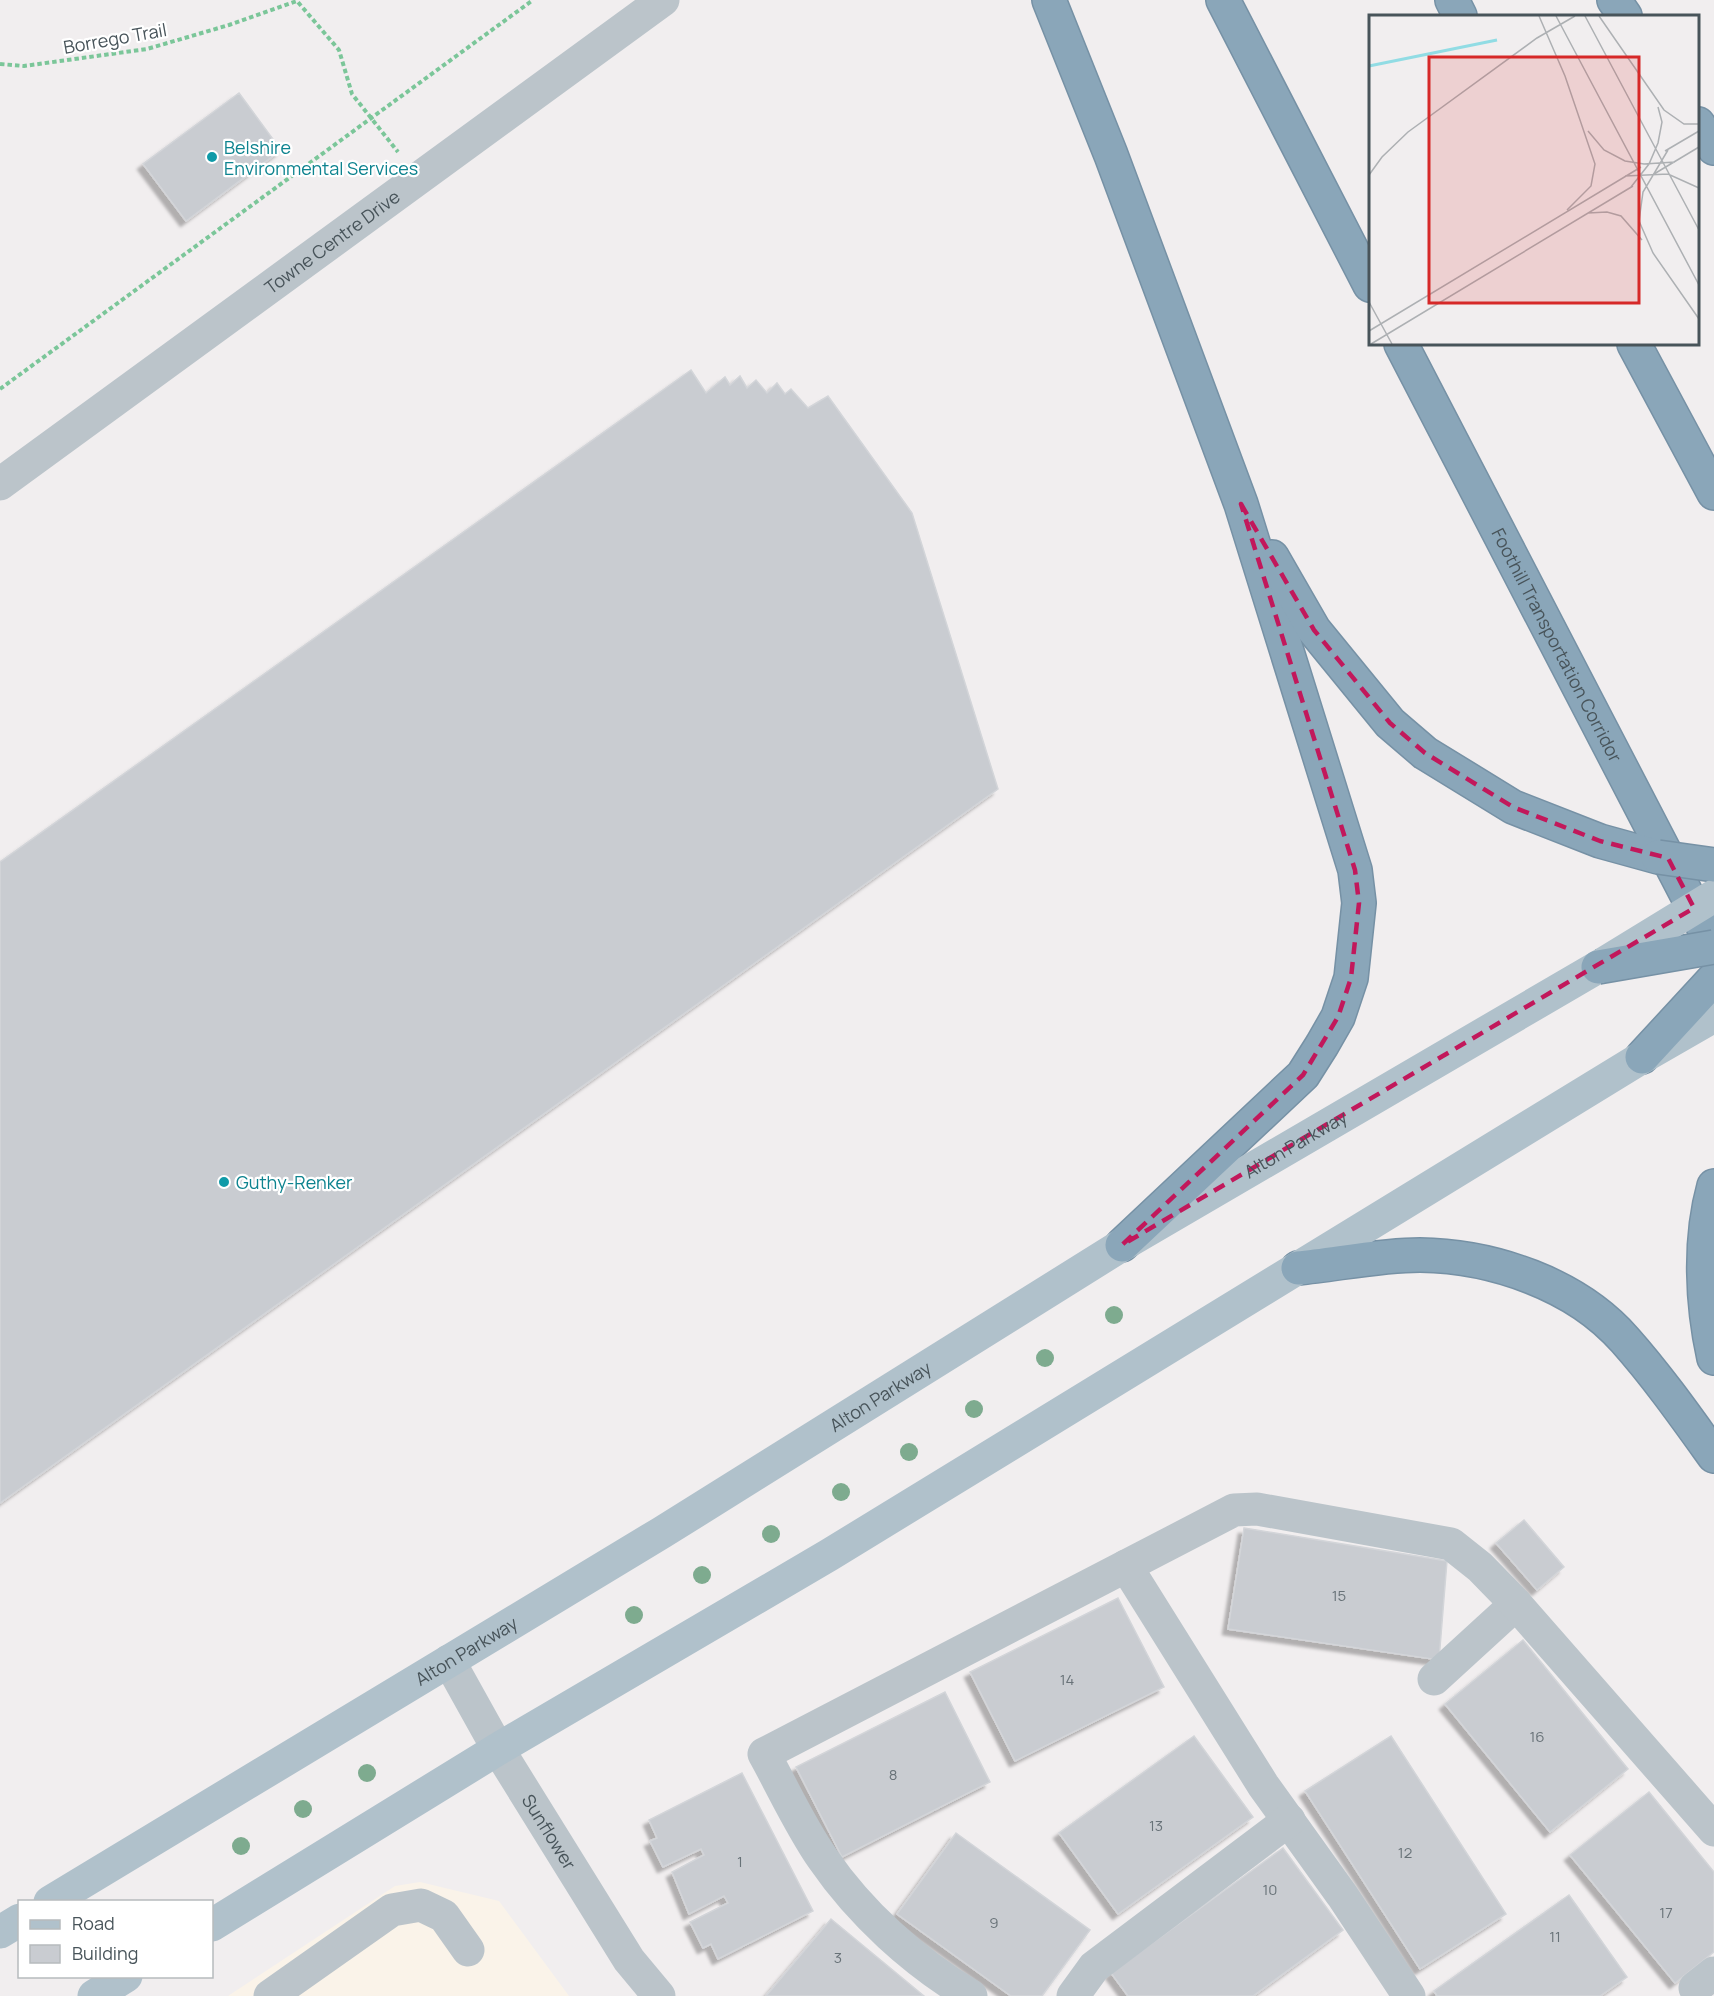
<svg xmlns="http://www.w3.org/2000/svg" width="1714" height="1996" viewBox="0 0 1714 1996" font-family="Manrope,sans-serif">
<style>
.commercial{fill:#faf3e9}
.building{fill:#c9ccd1;stroke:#d3d5d9;stroke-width:1.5;filter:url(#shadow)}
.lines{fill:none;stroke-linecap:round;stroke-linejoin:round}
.highway-casing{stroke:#7691a5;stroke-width:36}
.path{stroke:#7bc699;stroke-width:4;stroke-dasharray:4.5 3;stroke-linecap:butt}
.minor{stroke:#bbc4ca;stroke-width:33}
.major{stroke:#b0c1cb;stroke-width:33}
.highway{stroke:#8aa6b9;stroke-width:33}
.highway-bridge-casing{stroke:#7691a5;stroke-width:36;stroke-linecap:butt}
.major-bridge{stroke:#b0c1cb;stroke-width:33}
.highway-bridge{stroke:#8aa6b9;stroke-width:33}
.tree{fill:#7eab8f}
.marked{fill:none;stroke:#c2185b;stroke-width:4.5;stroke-dasharray:12 8;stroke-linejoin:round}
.culture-dot{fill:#0f9aa8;stroke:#fff;stroke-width:2}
.labels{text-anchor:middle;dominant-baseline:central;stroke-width:4.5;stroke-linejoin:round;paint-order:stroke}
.number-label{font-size:15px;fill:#687278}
.street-label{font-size:18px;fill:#48545a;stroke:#fff}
.culture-label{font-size:18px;fill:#0d838f;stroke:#fff;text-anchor:start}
.inset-river{fill:none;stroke:#91dce4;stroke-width:3}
.inset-road{fill:none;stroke:#adb0b3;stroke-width:1.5}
.view{fill:#d62828;fill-opacity:0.15;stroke:#d62828;stroke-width:3}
.inset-edge{fill:none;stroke:#48545a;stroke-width:3}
</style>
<defs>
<filter id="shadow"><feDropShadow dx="-5.5" dy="5.5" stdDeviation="1.5" flood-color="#0004"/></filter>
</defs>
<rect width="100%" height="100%" fill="#f1eeef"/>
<path class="commercial" d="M420 1882 499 1901 569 1996H228L395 1886Z"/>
<path class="building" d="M239 93 281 150 186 221 143 164Z
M691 370 706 393 725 377 730 385 740 376 747 388 756 380 767 393 777 383 785 394 791 389 808 408 828 396 912 513 998 789 0 1503V862Z
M1524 1520 1564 1567 1537 1590 1496 1543Z
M1244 1528 1447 1561 1439 1660 1228 1629Z
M1118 1598 1164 1687 1015 1761 970 1672Z
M1523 1640 1628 1769 1550 1832 1445 1704Z
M945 1692 990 1782 842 1857 796 1767Z
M1194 1736 1253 1817 1118 1914 1059 1833Z
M1391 1736 1506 1914 1420 1969 1305 1791Z
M742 1773 813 1911 718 1959 711 1944 703 1948 690 1922 728 1903 724 1896 689 1914 672 1872 704 1855 701 1849 663 1867 650 1841 657 1838 649 1820Z
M1649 1792 1714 1872V1952L1675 1983 1570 1855Z
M956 1833 1090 1930 1042 1996H1011L897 1914Z
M1283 1848 1343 1930 1253 1996H1128L1111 1973Z
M1569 1895 1627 1977 1600 1996H1437L1434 1991Z
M831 1919 924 1996H766Z"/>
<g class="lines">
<defs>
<g id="highway">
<path d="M1049 0 1111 155 1241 504 1355 870 1359 903 1351 978 1338 1017 1322 1045 1303 1075 1122 1245"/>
<path d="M1223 0 1370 285"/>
<path d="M1452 0 1460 16"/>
<path d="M1614 0 1625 16"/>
<path d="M1698 124 1714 148"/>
<path id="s4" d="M1401 344 1714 947"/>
<path d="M1634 344 1714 493"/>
<path d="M1272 557 1314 630 1390 723 1425 753 1513 807 1600 841 1658 857"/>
<path d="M1642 1057 1714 979"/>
<path d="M1714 1186C1699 1240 1702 1304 1714 1358"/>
<path d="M1298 1268C1338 1264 1380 1255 1420 1255 1493 1256 1576 1284 1625 1340 1657 1376 1686 1417 1714 1456"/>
</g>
</defs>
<use href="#highway" class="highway-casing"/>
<path class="path" d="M0 64 24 66 147 49 229 25 297 1 339 50 352 94 398 152
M0 389 533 0"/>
<g class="minor">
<path id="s1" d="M0 484 663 0"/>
<path d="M1126 1566 1263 1785 1342 1895 1409 1996"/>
<path id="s2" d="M449 1661 498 1749 629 1960 659 1996"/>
<path d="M1434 1679 1516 1604"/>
<path d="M1695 1988 1714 1973"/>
<path d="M270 1996 392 1910 421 1905 444 1916 468 1950"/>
<path d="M971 1996C914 1962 860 1913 823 1859 800 1826 783 1788 764 1754L1234 1510 1257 1509 1451 1544 1480 1567 1516 1604 1714 1830"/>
<path d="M1073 1996 1094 1967 1289 1820"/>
</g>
<g class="major">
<path id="s3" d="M50 1902 661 1533 1122 1245 1598 967"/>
<path d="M212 1925 498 1749 829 1555 1641 1058 1714 1016"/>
<path d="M0 1932 20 1920"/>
<path d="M94 1996 126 1976"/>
</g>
<use href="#highway" class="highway"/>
<defs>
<path id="highway-bridge" d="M1658 857 1714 865
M1598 967 1714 947"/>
</defs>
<use href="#highway-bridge" class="highway-bridge-casing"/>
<path class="major-bridge" d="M1598 967 1714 896"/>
<use href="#highway-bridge" class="highway-bridge"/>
</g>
<g class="tree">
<circle cx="1114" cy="1315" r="9"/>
<circle cx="1045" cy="1358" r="9"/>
<circle cx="974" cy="1409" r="9"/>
<circle cx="909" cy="1452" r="9"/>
<circle cx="841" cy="1492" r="9"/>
<circle cx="771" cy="1534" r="9"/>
<circle cx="702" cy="1575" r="9"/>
<circle cx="634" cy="1615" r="9"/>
<circle cx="367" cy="1773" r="9"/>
<circle cx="303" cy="1809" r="9"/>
<circle cx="241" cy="1846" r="9"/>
</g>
<path class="marked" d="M1241 504 1314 630 1390 723 1425 753 1513 807 1600 841 1668 858 1694 908 1122 1245 1303 1075 1338 1017 1351 978 1359 903 1355 870Z"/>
<g class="culture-dot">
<circle cx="212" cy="157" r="6"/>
<circle cx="224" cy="1182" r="6"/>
</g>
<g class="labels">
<g class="number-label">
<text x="1339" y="1595">15</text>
<text x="1067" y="1679">14</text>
<text x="1537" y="1736">16</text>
<text x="893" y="1774">8</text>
<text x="1156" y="1825">13</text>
<text x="1405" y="1852">12</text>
<text x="740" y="1861">1</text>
<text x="1270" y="1889">10</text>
<text x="1666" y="1912">17</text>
<text x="994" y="1922">9</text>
<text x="1555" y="1936">11</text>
<text x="838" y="1957">3</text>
</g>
<g class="street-label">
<text transform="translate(115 38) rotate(-10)">Borrego Trail</text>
<text stroke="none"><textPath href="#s1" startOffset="411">Towne Centre Drive</textPath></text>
<text stroke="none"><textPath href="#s4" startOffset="339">Foothill Transportation Corridor</textPath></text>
<text stroke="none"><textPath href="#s3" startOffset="1458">Alton Parkway</textPath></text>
<text stroke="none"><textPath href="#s3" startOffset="972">Alton Parkway</textPath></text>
<text stroke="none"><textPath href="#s3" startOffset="486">Alton Parkway</textPath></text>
<text stroke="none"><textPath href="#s2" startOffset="198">Sunflower</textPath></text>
</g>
<g class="culture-label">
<text x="224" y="147">Belshire<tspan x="224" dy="21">Environmental Services</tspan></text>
<text x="236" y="1182">Guthy-Renker</text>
</g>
</g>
<g transform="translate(1369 15)">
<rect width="330" height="330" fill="#f1eeef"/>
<path class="inset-river" d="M0 51 128 25"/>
<path class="inset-road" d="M170 1 196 61 226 149 222 171 198 195M187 1 330 270M216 1 330 215M230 1 295 95 315 109H330M219 116 235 135 256 146 275 149 306 147M299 135 274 177 270 206 284 238 330 304M296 136 330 116M285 159 330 132M0 160 13 142 39 117 168 23 206 1M256 161 299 159 330 173M262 172 280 149 289 128 293 107 289 92M219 198 238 197 252 201 273 225M0 287 23 329M0 316 272 152M2 329 264 171"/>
<path class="view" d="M60 42H270V288H60Z"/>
<rect width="330" height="330" class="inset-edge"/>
</g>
<rect x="18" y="1900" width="195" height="78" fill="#ffffff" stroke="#b6bbbd" stroke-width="1.5"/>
<rect x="30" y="1920" width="30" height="9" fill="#b0c1cb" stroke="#b6bbbd" stroke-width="1.5"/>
<text x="72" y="1930" font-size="18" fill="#48545a">Road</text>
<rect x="30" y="1945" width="30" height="18" fill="#c9ccd1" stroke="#b6bbbd" stroke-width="1.5"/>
<text x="72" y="1960" font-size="18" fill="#48545a">Building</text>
</svg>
